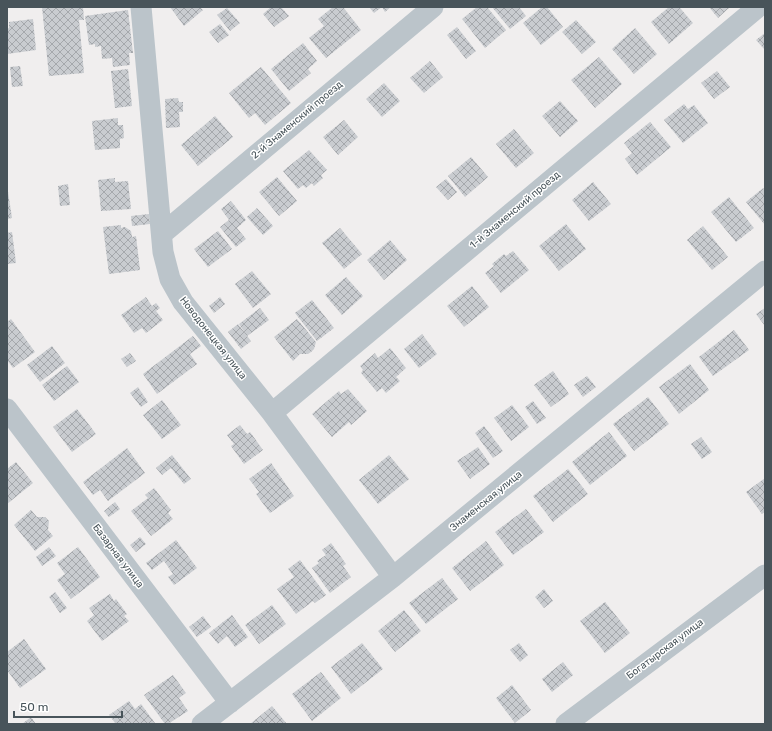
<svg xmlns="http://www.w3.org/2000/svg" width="772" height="731" viewBox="0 0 772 731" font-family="Rubik,sans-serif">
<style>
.building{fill:url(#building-cross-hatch)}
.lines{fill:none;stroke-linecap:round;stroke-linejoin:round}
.minor{stroke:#bbc4ca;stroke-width:21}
.labels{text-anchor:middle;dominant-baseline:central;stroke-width:3;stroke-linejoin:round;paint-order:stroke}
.street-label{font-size:10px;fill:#48545a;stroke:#fff}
</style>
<defs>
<pattern id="building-cross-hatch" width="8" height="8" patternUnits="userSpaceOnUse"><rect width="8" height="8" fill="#c9ccd0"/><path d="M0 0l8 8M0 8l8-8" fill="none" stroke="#a5a8ac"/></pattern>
</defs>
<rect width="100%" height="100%" fill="#f0eeee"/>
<path class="building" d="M42 7H83L84 20H79L84 73 49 76Z
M170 7H200L203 10 184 26Z
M271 7H281L289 16 274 27 263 14Z
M333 7H343L361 30 326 58 309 38 324 26 318 19Z
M369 7H391L385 12 382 7 374 13Z
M477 7H487L506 30 485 48 462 19Z
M492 7H519L526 16 510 29Z
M542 7H547L563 27 541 45 523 23Z
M669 7H679L693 23 669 44 651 22Z
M709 7H730L718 18Z
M227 8 240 23 230 31 217 15Z
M128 10 133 53H129L130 65 113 67 112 58 102 59 101 46 95 47V44L89 45 85 16Z
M33 19 36 50 7 54V29L9 28V22Z
M576 20 596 42 582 54 562 32Z
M220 24 229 35 218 43 209 32Z
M457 27 476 51 466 59 447 35Z
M635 28 657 54 634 74 612 49Z
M765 33V50L756 40Z
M303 43 317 61 308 69 311 73 289 91 271 69Z
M599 57 622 84 595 108 571 80Z
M430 61 443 77 424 93 410 78Z
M20 66 23 86 12 87 10 67Z
M261 67 291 103 265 125 255 113 249 118 229 93Z
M128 69 132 106 115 108 111 71Z
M717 71 730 87 714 99 701 83Z
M384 83 400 101 382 117 366 99Z
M178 98 179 102H183V112H179L180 127 166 128 165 99Z
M560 101 578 121 560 137 542 116Z
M684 104 688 109 694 105 708 123 683 143 664 120Z
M215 116 233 137 198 166 181 145Z
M118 118V125H123L124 138 120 139V148L95 150 92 121Z
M344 120 358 137 338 155 323 137Z
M650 122 671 147 637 175 625 159 632 153 624 143Z
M514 129 534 153 516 168 496 144Z
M309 150 327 170 321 175 323 178 314 186 312 183 306 188 303 185 298 189 283 171Z
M471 157 488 177 465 197 448 176Z
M277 177 297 201 279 216 259 192Z
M115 178V182L128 181 131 209 101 211 98 180Z
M446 179 457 192 448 200 436 187Z
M593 182 611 204 589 221 572 200Z
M68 184 70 205 60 206 58 186Z
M7 185 12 218 7 219Z
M763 188 765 190V225L746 202Z
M729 197 754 228 736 242 711 212Z
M231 201 246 220 237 228 246 239 236 247 220 227 229 220 221 209Z
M257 208 273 226 263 235 247 217Z
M149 214 150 224 132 226 131 216Z
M566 224 586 249 559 271 539 246Z
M121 225V228L125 227 131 231 132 237 136 236 140 270 109 274 103 227Z
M703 226 728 257 712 270 687 240Z
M340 228 362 254 344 269 322 243Z
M218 231 232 249 208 267 194 249Z
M12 232 16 263 7 264V233Z
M390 240 407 260 384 280 367 260Z
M513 251 529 270 501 293 485 273 494 266 492 264 504 254 506 256Z
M252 271 271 294 253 308 235 284Z
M346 277 363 296 342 315 325 295Z
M472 286 489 307 464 327 447 306Z
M146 297 152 306 156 303 160 308 156 311 163 320 146 333 142 328 134 333 121 315Z
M220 297 225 304 214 313 209 306Z
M312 300 334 328 317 341 295 313Z
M260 308 269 320 247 336 239 324Z
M765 308V326L756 314Z
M11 319 35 352 13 368 7 360V322Z
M297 319 316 342 314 349 311 352 308 354H300L293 361 274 337Z
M238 324 251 341 241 349 228 332Z
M734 330 749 350 713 376 699 357Z
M422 334 437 354 419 368 404 349Z
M193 336 201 346 190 354 197 364 157 394 143 374Z
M52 346 65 363 40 382 27 365Z
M390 348 406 368 396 377 400 381 386 393 382 388 377 392 361 373 363 370 360 366 375 353 378 358Z
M130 353 136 361 127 367 121 359Z
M690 364 709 390 679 414 659 387Z
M67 366 79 382 54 401 42 385Z
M553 371 569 394 551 407 534 385Z
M587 376 596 387 583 397 574 385Z
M138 387 148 402 141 407 130 393Z
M348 389 367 411 351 425 349 422 332 437 312 414 339 391 341 394Z
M648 397 669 424 634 451 613 424Z
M162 400 181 425 162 439 143 415Z
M533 401 546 418 537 424 525 407Z
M512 405 529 427 511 441 494 418Z
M77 409 96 434 72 452 53 427Z
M240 425 247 434 250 432 263 450 244 464 231 446 234 444 227 435Z
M484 426 503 451 493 458 475 433Z
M609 432 627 456 590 485 572 462Z
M701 437 712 452 702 459 691 444Z
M478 447 490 464 470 479 457 461Z
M127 448 145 473 108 501 100 490 93 495 83 482Z
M172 455 191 479 184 484 171 468 162 475 156 468Z
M389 455 409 479 378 504 359 480Z
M16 462 33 483 7 504V469Z
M271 463 294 496 270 513 256 494 259 492 249 479Z
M568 469 588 494 553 522 533 496Z
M765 478V512L762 514 746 492Z
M154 488 171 510 168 513 173 519 151 536 131 511 148 498 145 495Z
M115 502 120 509 109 517 104 511Z
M526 509 544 532 513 555 495 532Z
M31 510 37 517H45L49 521 48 530 53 536 35 551 14 525Z
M140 537 146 544 136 552 130 545Z
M176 540 197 568 174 585 168 577 173 574 164 561 152 570 146 563Z
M486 541 504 565 470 591 452 568Z
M331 543 346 564 343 566 351 577 330 593 312 568 319 563 317 561 326 555 322 550Z
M49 547 56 556 42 566 36 557Z
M78 547 100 577 71 599 57 580 65 574 57 563Z
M300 560 326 595 315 603 313 601 296 614 277 589 294 577 288 569Z
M442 578 458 599 426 624 409 603Z
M544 589 553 601 544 608 535 597Z
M55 592 67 608 60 613 49 597Z
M110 594 114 601 116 599 127 614 124 616 129 621 102 641 87 621 94 615 89 608Z
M605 602 630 633 605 653 580 621Z
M272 605 286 624 259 644 245 625Z
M404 610 421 631 395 652 378 631Z
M232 615 248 637 235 647 227 636 218 644 209 633Z
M203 616 211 627 197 637 189 627Z
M24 639 46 669 20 688 7 670V652Z
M362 643 383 669 351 694 331 667Z
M519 643 528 655 520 662 510 650Z
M563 662 573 675 552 692 542 679Z
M321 672 341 698 312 721 292 694Z
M173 675 186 693 179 698 188 711 168 724H165L144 695Z
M512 685 531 710 515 723 496 698Z
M129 701 135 709 141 704 155 723 153 724H116L109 715Z
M272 706 287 724H250Z
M31 717 36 724H22Z"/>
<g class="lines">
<path class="minor" d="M141 7 163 252 170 279 183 302 272 413 393 577
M162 234 433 7
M7 409 230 703
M272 413 758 7
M202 724 393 577 765 271
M566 724 765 575"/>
</g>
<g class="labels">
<g class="street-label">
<text transform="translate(297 120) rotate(-40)">2-й Знаменский проезд</text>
<text transform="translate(515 210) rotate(-40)">1-й Знаменский проезд</text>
<text transform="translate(213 338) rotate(52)">Новодонецкая улица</text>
<text transform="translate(486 501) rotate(-39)">Знаменская улица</text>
<text transform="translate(118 556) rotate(53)">Базарная улица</text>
<text transform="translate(665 649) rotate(-37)">Богатырская улица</text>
</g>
</g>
<rect width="772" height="731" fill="none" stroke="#48545a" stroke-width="16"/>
<path d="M14 711v6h108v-6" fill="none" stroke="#48545a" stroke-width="2"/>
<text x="20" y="711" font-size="12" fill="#48545a" stroke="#ffffff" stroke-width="3" paint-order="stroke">50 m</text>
</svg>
